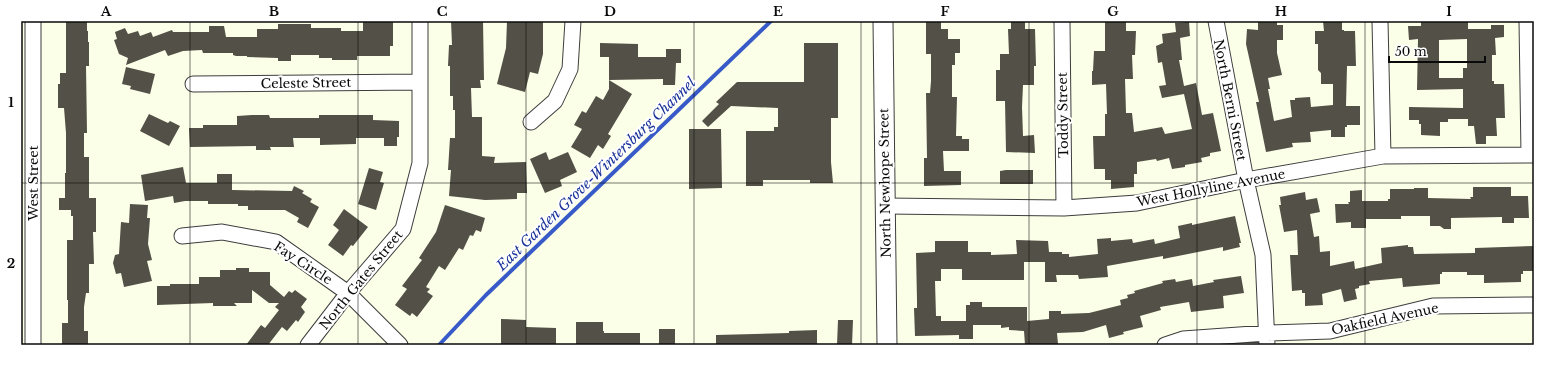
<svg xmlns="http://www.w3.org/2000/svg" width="1555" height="366" viewBox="0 0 1555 366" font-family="'Libre Baskerville',serif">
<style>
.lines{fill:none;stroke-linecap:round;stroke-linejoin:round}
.stream{stroke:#385ac9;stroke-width:4}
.building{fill:#535047;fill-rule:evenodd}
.minor-casing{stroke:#3d3d3d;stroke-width:17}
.tertiary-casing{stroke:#3d3d3d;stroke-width:21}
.minor{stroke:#fff;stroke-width:15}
.tertiary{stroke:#fff;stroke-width:19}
.grid{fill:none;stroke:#0a0a0a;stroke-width:1;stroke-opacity:0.55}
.labels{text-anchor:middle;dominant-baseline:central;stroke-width:4;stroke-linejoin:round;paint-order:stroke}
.street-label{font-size:13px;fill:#0a0a0a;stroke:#fff}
.water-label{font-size:14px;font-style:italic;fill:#183298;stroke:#fff}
.neatline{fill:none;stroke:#0a0a0a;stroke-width:1.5}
.grid-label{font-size:13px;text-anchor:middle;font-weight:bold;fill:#0a0a0a}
</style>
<rect width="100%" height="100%" fill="#fbffe8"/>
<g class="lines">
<path class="stream" d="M439 345 486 295 771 21"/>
</g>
<path class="building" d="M66 21H87V31H88V42H89V66H86L87 133H84V157H89V198H96V232H93L94 264H89V293H86L84 307V331H88V345H62V323H68V300H67V240H73V216H71V210H59V198H65V173H66V133L64 108H58V84H60V73H66Z
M363 21H393V46H390V56H357V60H332V58H319V55H291V61H278V58L247 57V56H236L233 55V53H203L202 50 183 51 168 56 165 50 126 65 128 58 119 54 114 40 117 39 115 32 125 28 128 34 138 31 140 36 151 32 153 37 172 30 173 32H209V26H224L226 37H257V29H278V24H311V28H341V31H363Z
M451 21H483L484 80H480L481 88H471L472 117H482V156L495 157 494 163 526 162 527 193H517V199L485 200 449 196 451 170H448L450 138H455V110H453V96H450V66H448L449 45H452Z
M507 21H543V54L538 74 530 72 525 92 497 84 506 48Z
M926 21H941V29H948V39H960V53H955V65H952V97H957L956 136H962V139H969V151H943L944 171H961V185L924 186V158H927L926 93H930L931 81V54H926Z
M1011 21H1025V29H1035L1036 66H1034V85H1023L1022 107 1023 136 1034 135 1035 153 1006 152 1005 101H996V70H1000V54H1009L1008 29H1011Z
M1105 21H1126V31H1136L1135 55H1132L1133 79H1125L1126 113H1132L1134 132 1162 127 1165 134 1192 129 1184 94 1162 98 1159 86 1166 85 1162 62 1158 63 1156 46 1163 43 1162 34 1176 32 1175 23 1189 22 1190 36 1180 38 1182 60H1179L1184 86 1196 83 1202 115 1213 113 1221 151 1210 153V156L1201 158 1202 162 1185 165V167L1172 169 1169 158 1157 161 1156 159 1137 162V174H1134V187L1111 189V180H1105V169H1094L1093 136H1105V114H1107L1106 84 1092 85V71H1093L1094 51H1105Z
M1258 21H1277V25H1283V40H1277V53L1282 75 1268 78 1270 89H1268L1274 121 1292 117 1290 100H1295V98L1310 97 1311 107 1333 105V84H1321V73L1318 70V44H1315V31H1324L1323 21H1342V30H1344V31H1355L1356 66H1347L1346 106H1360V125H1347V127H1345V137H1331V130L1310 132 1311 142 1292 143 1293 147 1266 152 1256 102H1259L1246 44 1247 29 1258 30Z
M1458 21H1468V29H1491V25H1504V37L1495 38 1496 55H1492V81H1494V84H1504L1505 118H1496L1497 136H1486V144H1476L1474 126H1468V119H1448V122H1440V136L1421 135V124H1419V120H1409V107L1463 108V89L1417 90 1418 39 1409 40 1408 26H1421V22ZM1467 39V68H1463V78H1439V40Z
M600 43 638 44V57H666V49H681V63H676L675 85H663V79L609 80V57H600Z
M804 43H838V118H831V162L833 183H810V180H763V186H746V131H774V127H778V108L731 106 708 127 702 121 719 104 716 102 737 82H804Z
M126 67 155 74 150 94 130 89 131 86 122 84Z
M609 80 632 94 608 134 611 136 603 149 598 145 590 158 571 147 582 129 574 125 582 111 586 113 596 96 603 100 609 89Z
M149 114 168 123 170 121 180 126 169 146 140 131Z
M252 115H269L270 118H319V115H373V120L399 121V137H397V146H384V138H356V144L320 145V138H293L294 147H270L271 150H256V146L190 147 189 128H203V125H237V116Z
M689 129H721L722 188 689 189Z
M546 152 549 160 568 152 577 172 560 180 562 186 545 193 530 159Z
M183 167 186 183H217V174H232V190L292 191 294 186 304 191 302 193 312 199 310 202 319 207 308 228 297 222 299 218 285 210H248V206H238V204H208V201H185L174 203 173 196 145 201 141 175Z
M369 168 383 172 380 182 384 183 376 210 358 204Z
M1006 170H1033V184H1000V171Z
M1473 187H1511V196H1528L1529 218H1514V223H1502V217L1451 218V229H1444L1440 226H1430V216H1401V219H1366V228H1351V222L1336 223 1335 204H1349L1348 202H1350V191L1362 190V201H1388V199H1390V189H1414V188H1428V198L1471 199 1470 197H1473Z
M1305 192 1306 200 1317 198 1320 212 1310 214 1314 237 1319 236 1320 252 1330 251V266L1354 261 1355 269 1382 263 1381 248 1408 245V247H1413L1414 254 1475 253V248L1534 246V271H1523V274H1521V282L1484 283V275H1467V272H1442V274H1440V284L1403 287 1402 278 1369 281 1370 284 1359 286V288L1355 289 1357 299 1344 302 1341 289 1322 294 1323 305 1305 306V293H1302V290L1292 291 1290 255H1298L1297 230 1284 232 1279 205H1281L1280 197Z
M130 204 148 205 147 218H150L148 244 152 260 147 261 152 281 124 287 121 273 116 274 113 263 115 255 119 254 121 222 129 223Z
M445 205 485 218 481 232 476 230 473 236 470 235 463 250 459 248 445 270 439 266 426 287 430 289 427 292 433 296 417 317 412 313 410 316 395 305 407 289 402 286 422 260 419 258 436 232Z
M344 209 368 227 353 246 351 245 343 256 328 245 339 230 333 225Z
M1235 216 1241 243H1239L1240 247 1223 251V247L1163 259V256L1107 266 1108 277 1079 279 1078 275H1056L1057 282H1045V262H1024V280H962V269H941V281H935L936 316H941V321H966V305H970V302H982V307H1027V321L1049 319V311H1061V314L1089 313 1121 305 1120 300 1128 298 1127 295 1135 293 1134 291 1163 283 1162 281 1175 279 1176 282 1192 279 1193 286 1214 282 1213 280 1241 276 1244 293 1223 296 1224 308 1191 312 1189 302 1160 307 1161 310 1140 316 1143 327 1123 332 1124 334 1109 338 1106 325 1083 332 1057 333 1058 344 1025 345 1024 331 1009 330V327L1001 328V325H973V339H959V335L915 336 914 308H917V300L916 253 935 252V241H968V252H991V255L1017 254 1016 240 1048 241 1049 252H1062V254H1069V257L1098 254 1097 239 1111 238V241L1132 239 1133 243 1154 239 1155 244 1180 238 1178 226 1192 223V225Z
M236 268H249V272H270V285L284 297 289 291 292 293 295 290 307 299 301 307 305 312 298 322 296 320 287 331 282 327 268 345H246L261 325 265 328 279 310 275 307 279 303H269L252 290V303H234L237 306H213V303L157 305V286H170V284H199V277H220V270H236Z
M501 319 526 320V327L556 328V345H501Z
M838 320H853L852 345H837Z
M576 322H603V331H604V333H640V345H576Z
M659 329H675V345H659Z
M817 330V345H716V335L789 333V331Z"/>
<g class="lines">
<defs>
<path id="minor" d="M1062 21 1064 208
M1216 21 1246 180 1263 255 1267 345
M1380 21 1383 156
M1527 21 1529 155
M193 84 420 82
M531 122 555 101 570 69 573 21
M886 206 1064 208 1137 203 1246 180 1383 156 1534 155
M182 236 222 232 276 242 348 293 400 345
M33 345V21
M308 345 348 293 403 229 420 163V21
M1165 345 1183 339 1267 333 1330 331 1433 306 1534 305"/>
<path id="tertiary" d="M883 21 887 345"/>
</defs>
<use href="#minor" class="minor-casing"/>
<use href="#tertiary" class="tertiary-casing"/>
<use href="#minor" class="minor"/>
<use href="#tertiary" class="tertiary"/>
</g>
<path class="grid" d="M190 21V345M358 21V345M526 21V345M694 21V345M861 21V345M1029 21V345M1197 21V345M1365 21V345M21 183H1534"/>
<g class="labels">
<g class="street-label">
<text transform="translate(306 83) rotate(-1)">Celeste Street</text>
<text transform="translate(1230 100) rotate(79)">North Berni Street</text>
<text transform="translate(1063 115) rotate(-91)">Toddy Street</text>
<text transform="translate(33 183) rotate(-90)">West Street</text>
<text transform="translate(885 183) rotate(-91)">North Newhope Street</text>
<text transform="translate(1211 188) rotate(-11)">West Hollyline Avenue</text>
<text transform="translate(303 263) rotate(33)">Fay Circle</text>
<text transform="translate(361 280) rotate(-51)">North Gates Street</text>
<text transform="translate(1385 319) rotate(-12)">Oakfield Avenue</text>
</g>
<g class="water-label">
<text transform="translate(596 174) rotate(-44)">East Garden Grove-Wintersburg Channel</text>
</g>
</g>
<rect width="1555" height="366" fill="none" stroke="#ffffff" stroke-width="44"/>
<path d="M1389 56v6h96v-6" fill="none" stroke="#0a0a0a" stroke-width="2"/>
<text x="1395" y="56" font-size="12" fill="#0a0a0a" stroke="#ffffff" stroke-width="3" paint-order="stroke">50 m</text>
<rect x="22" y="22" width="1511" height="322" class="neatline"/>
<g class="grid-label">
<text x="106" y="16">A</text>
<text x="274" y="16">B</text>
<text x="442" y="16">C</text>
<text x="610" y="16">D</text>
<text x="778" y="16">E</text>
<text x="945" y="16">F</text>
<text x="1113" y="16">G</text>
<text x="1281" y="16">H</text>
<text x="1449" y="16">I</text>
<text x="11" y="107">1</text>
<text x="11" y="268">2</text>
</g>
</svg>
